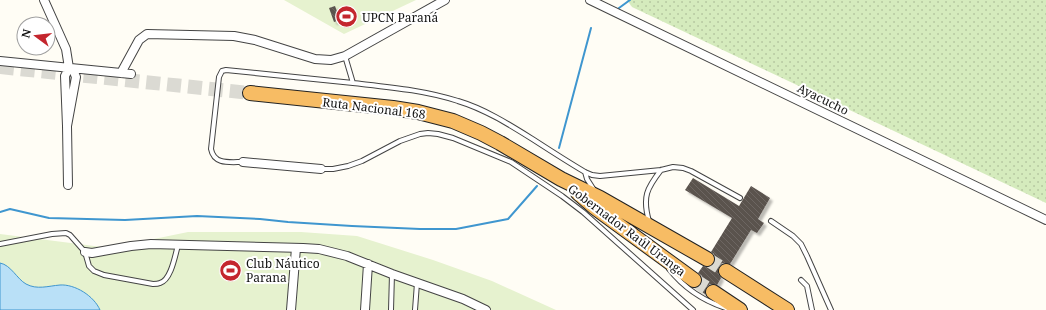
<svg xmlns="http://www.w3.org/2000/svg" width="1046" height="310" viewBox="0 0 1046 310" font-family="'Noto Serif',serif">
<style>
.grass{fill:url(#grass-dots)}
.pitch{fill:#e6f2cf}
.water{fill:#b9e0f7;stroke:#3f96cf}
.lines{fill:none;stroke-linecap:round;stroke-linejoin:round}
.stream{stroke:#3f96cf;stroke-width:2}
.building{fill:url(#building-back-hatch);filter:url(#shadow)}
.trunk-tunnel{stroke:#dbdad3;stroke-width:14;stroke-dasharray:14 7;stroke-linecap:butt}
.service-casing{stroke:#444;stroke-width:6}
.minor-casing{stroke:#444;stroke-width:10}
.trunk-casing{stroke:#222;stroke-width:16}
.service{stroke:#fff;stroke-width:4}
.minor{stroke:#fff;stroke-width:8}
.trunk{stroke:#f7bc64;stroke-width:14}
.labels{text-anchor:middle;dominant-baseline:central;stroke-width:4;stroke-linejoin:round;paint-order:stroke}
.poi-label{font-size:12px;fill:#111;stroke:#fff;text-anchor:start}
.street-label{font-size:12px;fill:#111;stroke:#fff}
</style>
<defs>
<pattern id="grass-dots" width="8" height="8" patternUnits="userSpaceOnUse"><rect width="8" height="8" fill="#d5ebbd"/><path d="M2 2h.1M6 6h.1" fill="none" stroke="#b6c8a1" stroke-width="1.8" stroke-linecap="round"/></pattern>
<pattern id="building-back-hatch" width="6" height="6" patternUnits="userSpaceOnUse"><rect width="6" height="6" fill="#5a524d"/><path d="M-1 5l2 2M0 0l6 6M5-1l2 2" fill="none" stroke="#6d6662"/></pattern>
<filter id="shadow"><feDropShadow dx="3" dy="3" stdDeviation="1" flood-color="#0004"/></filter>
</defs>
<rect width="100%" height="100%" fill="#fffdf5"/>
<path class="grass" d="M627 0H1046V203L632 7Z"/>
<path class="pitch" d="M284 0H416L344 34Z
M188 232H301L357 236 433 260 492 281 556 310H0V234L110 248Z"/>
<path class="water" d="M0 263C11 265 17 279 26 284 37 290 48 286 60 285 75 284 94 296 100 310H0Z"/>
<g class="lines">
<path class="stream" d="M619 8 630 0
M559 148 591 28
M0 212 10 209 49 218 125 220 197 216 260 219 288 222 352 226 420 229H456L508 219 537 186"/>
</g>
<path class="building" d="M335 6 340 20 334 22 329 8Z
M693 178 739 206 751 186 770 198 758 219 764 223 757 233 751 230 730 264 726 263H722L719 266 718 271 719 275 721 278 717 285 713 284H710L706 287 705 291V294L696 288 701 285 702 281V276L698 273 703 266 707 267 712 266 714 264 715 259 714 254 711 252 732 218 685 190Z"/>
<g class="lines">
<path class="trunk-tunnel" d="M0 67 250 93
M707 259 726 271
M694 280 713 292"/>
<defs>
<path id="service" d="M345 56 353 83C388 87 424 90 458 101 485 109 510 125 534 140 551 151 568 162 585 172L592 175 600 176 661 170 673 167 683 168 691 171 740 198
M243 162C230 162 214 165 211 149L219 77 222 71 226 70 353 83
M321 169H333L348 166 362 161 400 141 420 134 428 133 438 134 453 138 511 162 562 196 583 212 693 310
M585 172 587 179 594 190
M649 221C642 197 647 188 661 170
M771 221 793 236 801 244 807 256 831 310
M0 244 52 234 66 233 70 235 85 252 89 266 94 271 104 275 153 284C155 284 158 284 160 283 171 280 175 256 178 245
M669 269C684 288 705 302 729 309
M801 280 807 286 812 310
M391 310 392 274
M415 310 417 283"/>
<path id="minor" d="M44 0 66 49 69 68 74 72 76 77 67 126
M590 0 1046 220
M0 61 131 74
M121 73 139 40 147 34 234 36 255 40 315 59 331 60 345 56 445 0
M243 162 321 169
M68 185 67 126 65 76 69 68
M85 252 92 253 131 246 151 244 303 248 319 249 347 256 392 274 463 299 486 310
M291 310 296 248
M365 310 368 264"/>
<path id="trunk" d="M250 93 393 108 418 112 453 121 481 133 500 143 561 179 600 198 707 259
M578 193 594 207 694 280
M726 271 787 310
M713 292 740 310"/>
</defs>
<use href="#service" class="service-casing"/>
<use href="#minor" class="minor-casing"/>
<use href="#trunk" class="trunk-casing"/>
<use href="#service" class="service"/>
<use href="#minor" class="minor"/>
<use href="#trunk" class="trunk"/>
</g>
<defs>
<symbol id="stadium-disc" viewBox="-11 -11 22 22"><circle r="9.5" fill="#c4262e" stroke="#fff"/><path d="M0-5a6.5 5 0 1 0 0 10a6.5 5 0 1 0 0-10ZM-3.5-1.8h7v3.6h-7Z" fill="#fff"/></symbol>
</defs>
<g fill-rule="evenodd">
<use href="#stadium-disc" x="334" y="4" width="25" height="25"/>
<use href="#stadium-disc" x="218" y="258" width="25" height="25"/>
</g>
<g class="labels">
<g class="poi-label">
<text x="362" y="17">UPCN Paraná</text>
<text x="246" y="263">Club Náutico<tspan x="246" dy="14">Parana</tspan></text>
</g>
<g class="street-label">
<text transform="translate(823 99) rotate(26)">Ayacucho</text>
<text transform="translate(374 108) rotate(7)">Ruta Nacional 168</text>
<text transform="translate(627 230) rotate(37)">Gobernador Raúl Uranga</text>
</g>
</g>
<g transform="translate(36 36) rotate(285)"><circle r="19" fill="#ffffff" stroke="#a0a0a0"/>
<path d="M0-3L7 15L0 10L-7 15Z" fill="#c4262e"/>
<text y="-6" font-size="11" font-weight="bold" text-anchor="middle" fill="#111111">N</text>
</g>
</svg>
